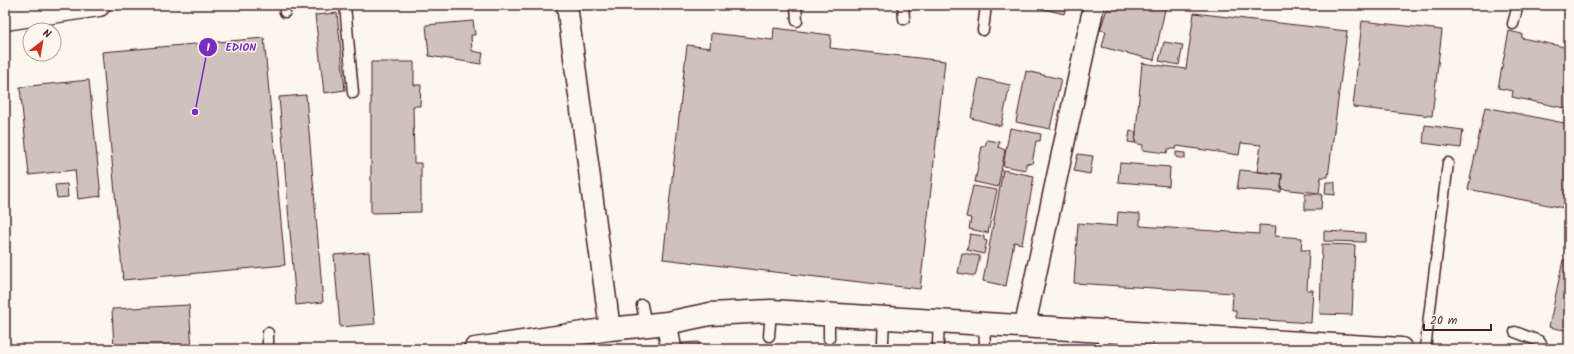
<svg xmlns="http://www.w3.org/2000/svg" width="1574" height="354" viewBox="0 0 1574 354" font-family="Kalam,sans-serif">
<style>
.building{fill:#cfc2bc;stroke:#4a1f2b}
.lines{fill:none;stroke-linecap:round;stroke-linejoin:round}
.lane-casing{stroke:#4a1f2b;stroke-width:13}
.street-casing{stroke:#4a1f2b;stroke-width:23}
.secondary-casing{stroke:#4a1f2b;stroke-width:25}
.lane{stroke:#fbf7ec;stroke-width:10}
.street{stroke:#fbf7ec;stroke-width:20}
.secondary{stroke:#fbf7ec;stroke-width:22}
.leader{fill:none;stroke:#7b2cbf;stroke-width:1.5}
.callout-dot{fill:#7b2cbf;stroke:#fbf7ec;stroke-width:1.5}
.mark-label{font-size:12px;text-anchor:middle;font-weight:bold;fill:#fff}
.callout-label{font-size:11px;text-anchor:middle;font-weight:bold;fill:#7b2cbf;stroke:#fbf7ec;stroke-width:3;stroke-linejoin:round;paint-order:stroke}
</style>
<rect width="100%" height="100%" fill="#fbf7ec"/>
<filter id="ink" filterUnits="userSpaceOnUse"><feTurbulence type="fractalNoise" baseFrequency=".025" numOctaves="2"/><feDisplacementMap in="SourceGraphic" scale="8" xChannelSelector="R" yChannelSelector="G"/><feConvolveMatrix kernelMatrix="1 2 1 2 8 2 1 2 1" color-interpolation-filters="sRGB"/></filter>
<g filter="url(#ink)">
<path class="building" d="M1028 5H1066L1064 14Z
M1113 5H1166L1154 60 1102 47 1106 31 1100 30 1107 9 1112 10Z
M337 13 345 90 324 93 315 15Z
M1194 13 1347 31 1328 177H1321L1319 193 1281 189 1282 174 1257 172 1261 145 1241 143 1239 155 1177 146 1176 149H1168L1167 153 1142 150 1143 145 1135 143 1142 63 1186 69Z
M473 21 475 35H471L472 51 483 53 481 64 429 56 426 25Z
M1362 21 1442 30 1432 116 1353 107Z
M774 28 831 35 830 48 945 61 920 289 663 259 687 45 710 48 711 33 773 40Z
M1509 31 1522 34V38L1569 48V109L1512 97 1513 91 1498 88Z
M264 38 285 265 123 280 102 52Z
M1164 42 1183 45 1179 65 1159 61Z
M371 62H414V85H421L420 106H413L414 163H421V212L371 213Z
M1026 71 1061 79 1050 129 1016 122Z
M979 78 1010 85 1001 126 971 118Z
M89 80 101 196 78 199 75 170 29 175 20 87Z
M306 95 323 302 296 305 279 97Z
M1485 107 1569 124V209L1468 189Z
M1425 125 1463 130 1461 148 1423 143Z
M1010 128 1041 134 1040 141H1036L1032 164 1026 163V170L1003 166Z
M1130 131 1136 132 1135 143 1128 142Z
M987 140 1000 142 998 147 1005 150 998 187 975 182 982 146H985Z
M1176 152 1185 153V159L1176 157Z
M1078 154 1093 156 1090 174 1074 171Z
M1120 163 1170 167 1169 186 1118 182Z
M1003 170 1034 176 1022 244 1014 242 1006 286 983 281Z
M1240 170 1282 174 1281 192 1237 189Z
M1326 182H1335V195L1325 194Z
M67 184 68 197 57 198 55 185Z
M973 186 997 190 988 233 969 229 971 218 966 217Z
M1305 194H1322L1321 210H1305Z
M1118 212 1140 214V226L1259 234V225L1274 226H1276L1275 236 1302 238 1301 250H1309L1307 290H1313L1311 323 1236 318V310H1232L1233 293 1074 283 1078 223 1117 226Z
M1324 231 1365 233V242L1324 241Z
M970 234 984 236V240L987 241 984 254 967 250Z
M1322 244 1355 245 1352 315 1320 314Z
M369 252 375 324 340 327 334 255Z
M962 253 980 256 975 276 958 273Z
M1563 260 1569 261V331L1549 327Z
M189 305 192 349H114L112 309Z
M699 342 700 349H682V343Z"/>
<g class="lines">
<defs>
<path id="lane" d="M284 5 285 12
M345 5 353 93
M796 5 797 21
M903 5 904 19
M1513 24 1518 5
M983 30 986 5
M642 305 646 325
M984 323 985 346
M1515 332 1539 341 1544 349
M268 333V349
M769 336 771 311
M829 339V314
M883 341 884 317
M938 344 939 320
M1103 349 1104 330
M1425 349 1448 163"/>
<path id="street" d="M567 5 610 329
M667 323 671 349
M1025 325 1094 5"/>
<path id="secondary" d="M5 19 99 5
M475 349 610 329 667 323 710 314 771 311 1401 349"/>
</defs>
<use href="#lane" class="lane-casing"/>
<use href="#street" class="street-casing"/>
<use href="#secondary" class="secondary-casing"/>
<use href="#lane" class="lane"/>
<use href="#street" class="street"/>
<use href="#secondary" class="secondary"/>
</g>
</g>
<path class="leader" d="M195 112L208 47"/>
<g class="callout-dot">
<circle cx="195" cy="112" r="4"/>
<circle cx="208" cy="47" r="10"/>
</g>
<g class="mark-label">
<text x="208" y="51">1</text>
</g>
<g class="callout-label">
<text x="241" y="51">EDION</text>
</g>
<rect width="1574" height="354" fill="none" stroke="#fbf7ec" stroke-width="20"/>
<rect x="10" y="10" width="1554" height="334" fill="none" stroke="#4a1f2b" stroke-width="1.5" filter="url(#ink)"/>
<g transform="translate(42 42) rotate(31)"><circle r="19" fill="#fbf7ec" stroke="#b4a19f"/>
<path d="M0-3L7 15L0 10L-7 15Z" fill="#c8321e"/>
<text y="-6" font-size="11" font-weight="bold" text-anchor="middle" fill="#4a1f2b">N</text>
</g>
<path d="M1424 324v6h67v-6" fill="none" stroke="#4a1f2b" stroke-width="2"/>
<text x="1430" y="324" font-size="12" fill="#4a1f2b" stroke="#fbf7ec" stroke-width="3" paint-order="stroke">20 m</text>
</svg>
